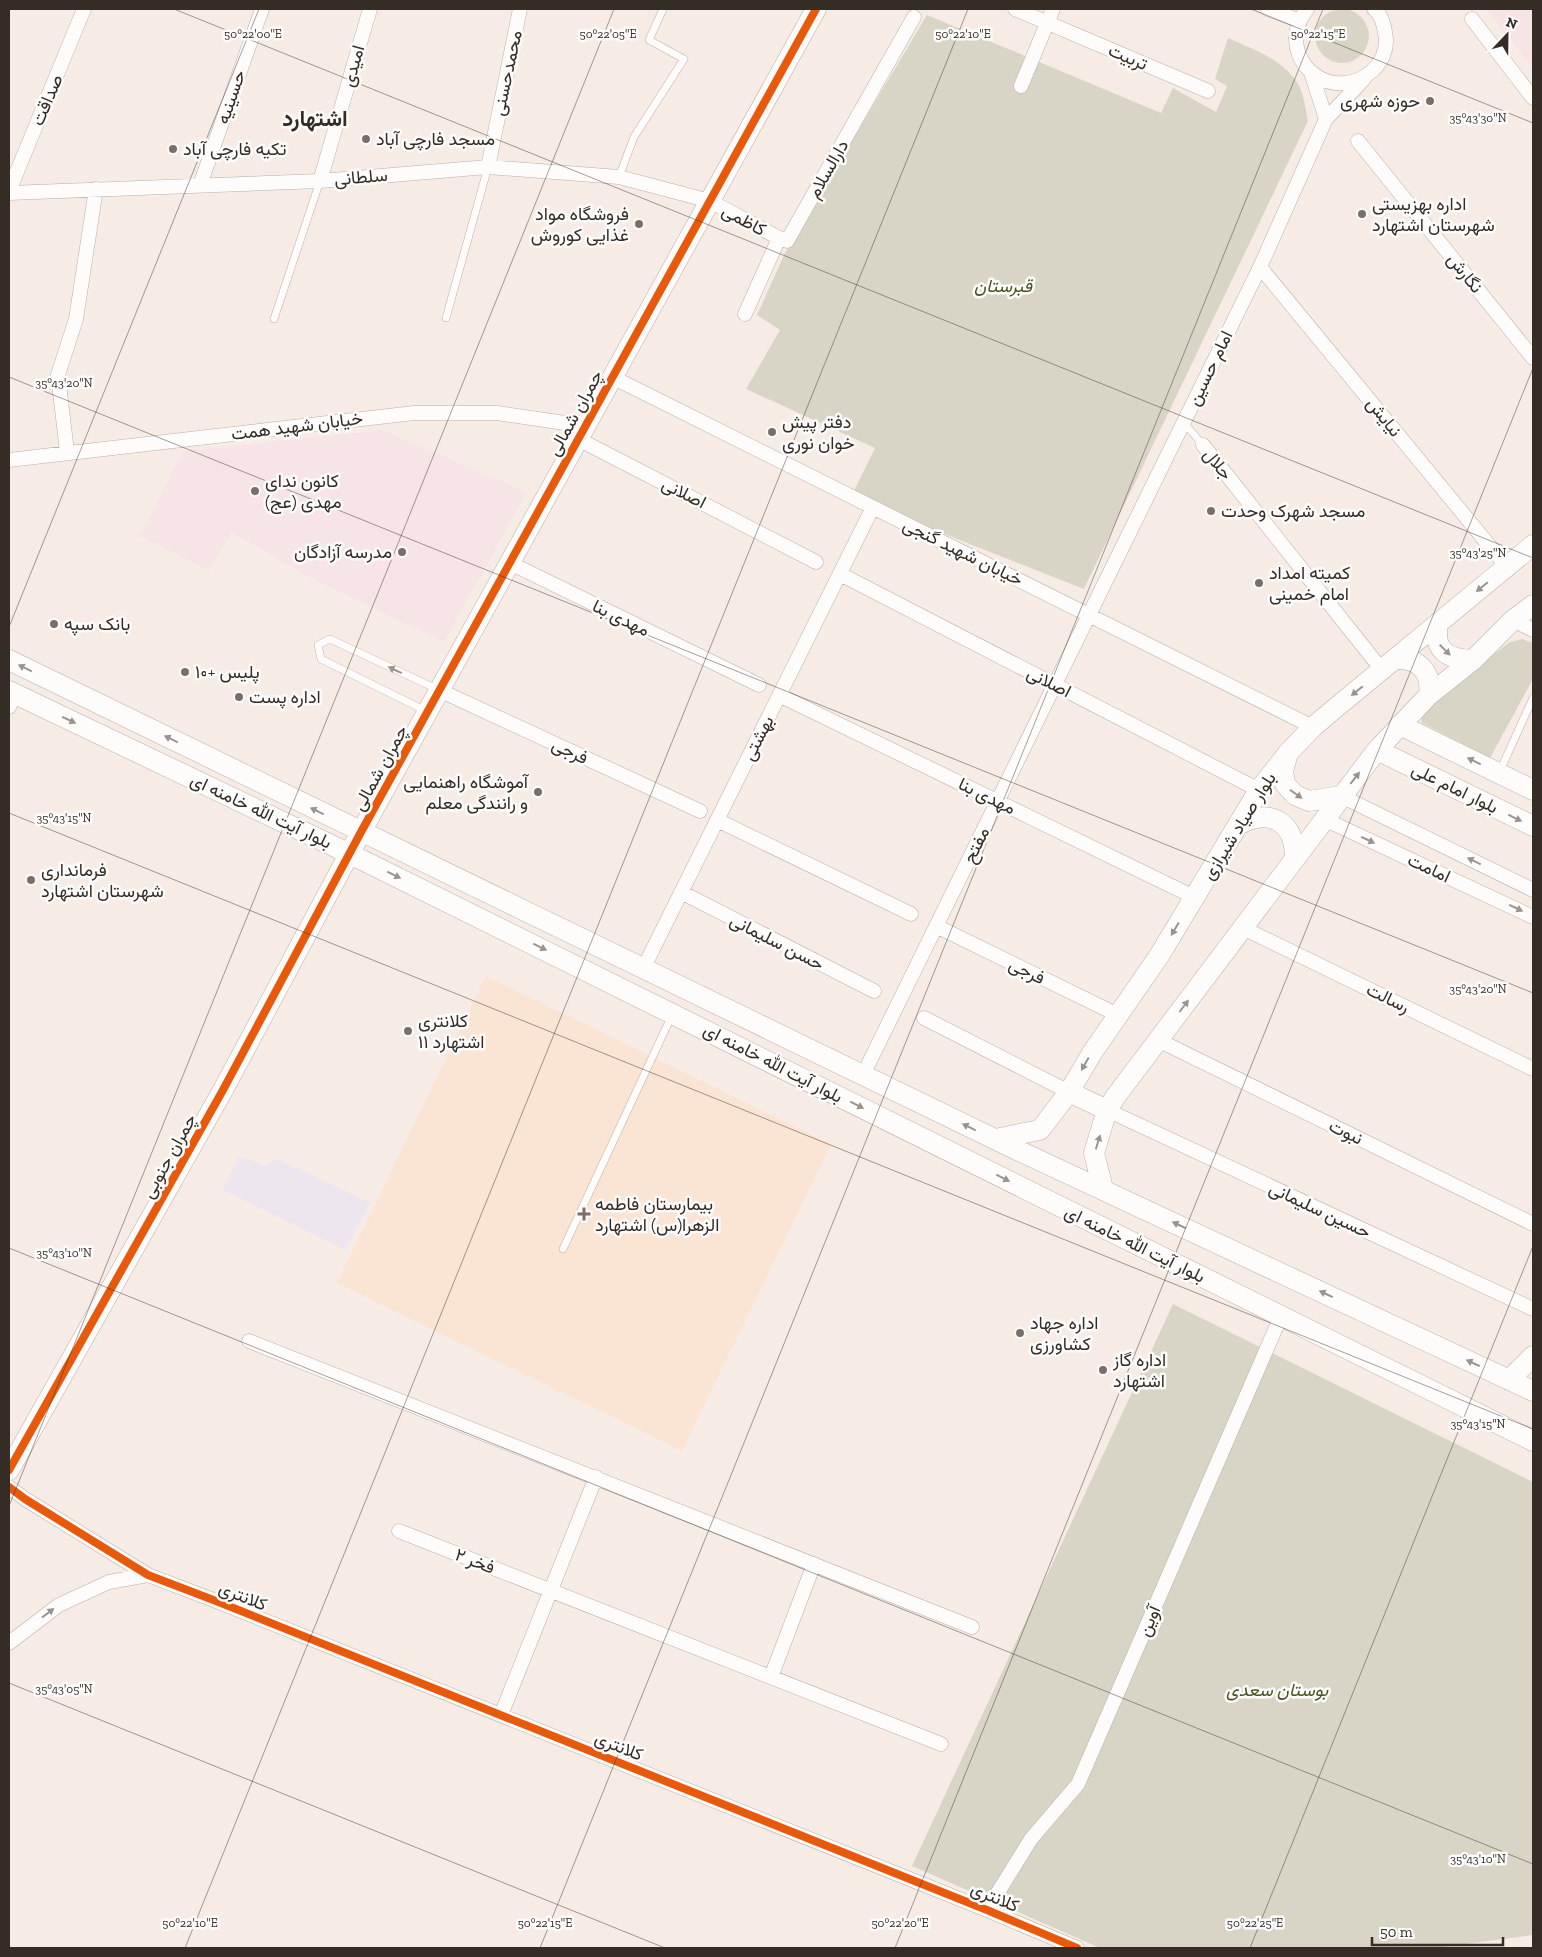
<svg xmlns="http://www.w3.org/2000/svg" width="1542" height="1957" viewBox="0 0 1542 1957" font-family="'Zilla Slab',Vazirmatn,serif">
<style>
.built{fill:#fae4d4}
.industrial{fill:#eee6ef}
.education{fill:#f6e4e7}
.green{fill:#d8d5c6}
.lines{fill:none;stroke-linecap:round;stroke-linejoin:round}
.lane-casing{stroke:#b8afa8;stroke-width:8}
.street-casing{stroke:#b8afa8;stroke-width:15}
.secondary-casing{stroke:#b8afa8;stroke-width:21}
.lane{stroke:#fefcfb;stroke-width:7}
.street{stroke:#fefcfb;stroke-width:14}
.secondary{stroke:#fefcfb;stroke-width:20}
.cycleway-casing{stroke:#fcfcfc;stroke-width:11}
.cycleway{stroke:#e8590c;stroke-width:8}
.oneway{fill:#9a9490}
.ticks{fill:none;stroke:#352c25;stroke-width:1;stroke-opacity:0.45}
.poi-dot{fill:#796f68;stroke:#fcfcfc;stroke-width:2}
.labels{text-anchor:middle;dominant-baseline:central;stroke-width:5;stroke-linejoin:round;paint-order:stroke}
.street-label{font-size:18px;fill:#352c25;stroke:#fcfcfc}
.poi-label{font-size:18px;fill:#352c25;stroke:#fcfcfc;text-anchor:start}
.park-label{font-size:18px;font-style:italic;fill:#4b531d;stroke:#fcfcfc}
.district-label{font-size:22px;font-weight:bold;fill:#352c25;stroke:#fcfcfc}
.ticks-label{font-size:12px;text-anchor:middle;fill:#352c25;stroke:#fcfcfc;stroke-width:5;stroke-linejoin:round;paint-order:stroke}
</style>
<rect width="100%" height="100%" fill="#f7ece5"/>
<path class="built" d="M486 976 831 1144 682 1451 337 1283Z"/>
<path class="industrial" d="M239 1156 265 1166 278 1159 370 1203 346 1250 222 1190Z"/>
<path class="education" d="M1486 9H1533V68Z
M382 430 527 492 444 642 300 572 231 532 209 571 140 536 183 451Z"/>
<path class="green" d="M1315 36a27 27 0 1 1 54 0a27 27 0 1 1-54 0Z
M927 15 1161 113 1173 88 1216 112 1227 86 1215 79 1228 38C1252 49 1280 58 1296 81 1304 91 1305 109 1308 121L1084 589 851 497 875 448 746 389 780 330 757 315 785 253Z
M1522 639 1533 643V679L1490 758 1422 723 1420 710 1510 642Z
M1173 1304 1533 1482V1935L1435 1948H1100L912 1866Z"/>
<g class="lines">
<defs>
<path id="lane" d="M619 177 634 137 684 59 649 40 663 9
M446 318 488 167
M274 319 320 181
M1184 423 1203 445
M426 711 321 659 318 645 330 639 439 690
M1499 773 1533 698
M563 1249 672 1015"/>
<path id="street" d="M1015 9 1208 91
M1268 9 1300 21
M1307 9C1305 13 1301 17 1299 22 1283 68 1336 103 1372 71 1381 63 1386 52 1386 40 1385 29 1383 16 1374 9
M1472 19 1533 98
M1311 72 1326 119
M1021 86 1053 9
M1358 141 1533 358
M488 167 520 9
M320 181 370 9
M200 185 262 9
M9 191 84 9
M9 193 320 181 488 167 619 177 710 201 779 238
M1260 267 1507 567
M745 314 779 238 787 241 914 17
M612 377 1313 727
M578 439 816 562
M1203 445 1382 670
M67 452 58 375 76 319 96 189
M9 460 414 413H497L585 426
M510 563 759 685
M840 574 1259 790
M1513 620 1533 630
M439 690 700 811
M779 695 1194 897
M9 707 15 694
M1341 796 1533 890
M1324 819 1533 917
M717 820 911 914
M681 892 874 991
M936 926 1118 1015
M1243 928 1533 1069
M643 969 873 507
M924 1018 1069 1092
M1158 1040 1533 1224
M863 1075 1260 267 1326 119 1364 79
M1107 1110 1533 1309
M249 1341 972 1627
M9 1487 25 1499 148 1575 216 1601 987 1910 1077 1948
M399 1531 941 1744
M9 1643 59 1605 109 1582 148 1575
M771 1677 814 1564
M501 1715 596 1477
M987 1910 1031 1839 1078 1784 1281 1316"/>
<path id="secondary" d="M1438 623C1433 650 1446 659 1473 660
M1396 659C1419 658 1432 672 1429 695
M9 660 1015 1149 1533 1391
M9 691 350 854 1533 1441
M1400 725 1533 790
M1377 750 1533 826
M1288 753 1283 771 1285 784 1295 795 1309 801 1341 796
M1238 825C1270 807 1295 822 1295 858
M1069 1092 1107 1110
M995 1139 1040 1130 1069 1092 1092 1053 1159 956 1259 790 1288 753 1313 727 1333 710 1533 545
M1103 1189 1094 1153 1107 1110 1116 1096 1377 750 1429 695 1473 660 1513 620 1533 605
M1509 1380 1533 1356
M9 1470 223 1090 361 832 816 9"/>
</defs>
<use href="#lane" class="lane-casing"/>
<use href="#street" class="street-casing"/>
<use href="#secondary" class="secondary-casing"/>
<use href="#lane" class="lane"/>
<use href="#street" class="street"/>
<use href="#secondary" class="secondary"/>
<defs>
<path id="cycleway" d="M9 1470 223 1090 361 832 816 9
M9 1487 25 1499 148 1575 216 1601 987 1910 1077 1948"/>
</defs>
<use href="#cycleway" class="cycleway-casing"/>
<use href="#cycleway" class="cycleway"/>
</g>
<defs><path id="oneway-solid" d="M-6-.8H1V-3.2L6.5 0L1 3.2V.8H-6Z" transform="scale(1.25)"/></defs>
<g class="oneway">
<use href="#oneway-solid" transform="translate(1482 587) rotate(141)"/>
<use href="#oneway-solid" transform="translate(1445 650) rotate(45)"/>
<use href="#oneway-solid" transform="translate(25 668) rotate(-154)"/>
<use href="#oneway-solid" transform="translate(395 670) rotate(-155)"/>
<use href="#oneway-solid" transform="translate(1357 691) rotate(141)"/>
<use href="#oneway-solid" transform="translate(69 720) rotate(25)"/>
<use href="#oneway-solid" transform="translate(171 739) rotate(-154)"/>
<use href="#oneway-solid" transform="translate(1474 761) rotate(-154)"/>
<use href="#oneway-solid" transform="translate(1355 778) rotate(-52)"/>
<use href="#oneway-solid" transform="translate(1296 794) rotate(35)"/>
<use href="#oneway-solid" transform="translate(317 811) rotate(-154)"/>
<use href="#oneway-solid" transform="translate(1515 818) rotate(26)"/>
<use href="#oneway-solid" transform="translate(1368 840) rotate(25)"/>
<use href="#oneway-solid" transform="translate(1474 861) rotate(-154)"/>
<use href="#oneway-solid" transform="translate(394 875) rotate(26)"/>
<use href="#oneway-solid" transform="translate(1516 908) rotate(25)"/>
<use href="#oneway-solid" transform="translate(1175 929) rotate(121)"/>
<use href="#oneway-solid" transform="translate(540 947) rotate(26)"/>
<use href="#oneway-solid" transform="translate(1184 1006) rotate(-53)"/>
<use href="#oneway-solid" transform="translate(1085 1064) rotate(120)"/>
<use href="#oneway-solid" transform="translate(857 1105) rotate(27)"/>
<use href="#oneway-solid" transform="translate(969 1127) rotate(-154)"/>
<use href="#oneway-solid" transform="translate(1098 1142) rotate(-73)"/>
<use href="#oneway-solid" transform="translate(1003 1178) rotate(27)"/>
<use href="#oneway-solid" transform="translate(1179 1225) rotate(-155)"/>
<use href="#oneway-solid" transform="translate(1326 1294) rotate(-155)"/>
<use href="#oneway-solid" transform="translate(1473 1363) rotate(-155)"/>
<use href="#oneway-solid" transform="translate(48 1613) rotate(-37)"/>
</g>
<path class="ticks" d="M174 9 1533 558M1251 9 1533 123M9 377 1533 993M9 627 259 9M9 813 1533 1429M9 1248 1533 1864M9 1506 614 9M9 1683 665 1948M185 1948 968 9M540 1948 1323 9M895 1948 1533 368M1250 1948 1533 1246"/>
<g class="poi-dot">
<circle cx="1430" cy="101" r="5"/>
<circle cx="366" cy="139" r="5"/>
<circle cx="173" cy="149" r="5"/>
<circle cx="1362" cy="214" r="5"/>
<circle cx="639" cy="224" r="5"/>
<circle cx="772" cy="432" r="5"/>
<circle cx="255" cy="491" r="5"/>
<circle cx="1211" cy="511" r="5"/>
<circle cx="402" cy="552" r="5"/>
<circle cx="1259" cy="583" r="5"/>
<circle cx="54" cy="624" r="5"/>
<circle cx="185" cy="672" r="5"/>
<circle cx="239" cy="697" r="5"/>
<circle cx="538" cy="792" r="5"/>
<circle cx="31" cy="880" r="5"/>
<circle cx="408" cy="1031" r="5"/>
<path d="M581.5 1206.5h5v5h5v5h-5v5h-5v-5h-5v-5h5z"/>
<circle cx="1020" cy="1333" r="5"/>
<circle cx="1103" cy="1370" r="5"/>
</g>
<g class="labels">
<g class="street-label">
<text transform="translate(1128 57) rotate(23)">تربیت</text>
<text transform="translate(353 66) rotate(-74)">امیدی</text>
<text transform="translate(507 73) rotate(-78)">محمدحسنی</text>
<text transform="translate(231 97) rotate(-71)">حسینیه</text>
<text transform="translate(47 100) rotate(-67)">صداقت</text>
<text transform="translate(828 169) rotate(-60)">دارالسلام</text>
<text transform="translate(361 177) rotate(-5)">سلطانی</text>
<text transform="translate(744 220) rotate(28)">کاظمی</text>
<text transform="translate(1465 273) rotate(51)">نگارش</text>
<text transform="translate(1210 368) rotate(-64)">امام حسین</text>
<text transform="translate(575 413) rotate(-61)">چمران شمالی</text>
<text transform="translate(1384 417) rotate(51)">نیایش</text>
<text transform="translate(297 426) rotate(-7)">خیابان شهید همت</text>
<text transform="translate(1218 464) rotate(51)">جلال</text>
<text transform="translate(684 493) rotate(27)">اصلانی</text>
<text transform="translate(963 552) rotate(26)">خیابان شهید گنجی</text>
<text transform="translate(621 618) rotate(26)">مهدی بنا</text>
<text transform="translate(1049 682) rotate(27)">اصلانی</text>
<text transform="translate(758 738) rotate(-63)">بهشتی</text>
<text transform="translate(570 751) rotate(25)">فرجی</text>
<text transform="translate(380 768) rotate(-61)">چمران شمالی</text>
<text transform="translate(1455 788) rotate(26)">بلوار امام علی</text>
<text transform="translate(987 796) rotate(26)">مهدی بنا</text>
<text transform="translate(261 811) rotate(25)">بلوار آیت الله خامنه ای</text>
<text transform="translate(1239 826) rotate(-58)">بلوار صیاد شیرازی</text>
<text transform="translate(976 845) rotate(-64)">مفتح</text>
<text transform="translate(1429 868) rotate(25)">امامت</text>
<text transform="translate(777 942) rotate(27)">حسن سلیمانی</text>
<text transform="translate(1027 971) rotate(26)">فرجی</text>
<text transform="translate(1388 998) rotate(26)">رسالت</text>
<text transform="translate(773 1063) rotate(27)">بلوار آیت الله خامنه ای</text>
<text transform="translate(1346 1132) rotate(26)">نبوت</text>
<text transform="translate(169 1156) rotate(-61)">چمران جنوبی</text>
<text transform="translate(1320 1210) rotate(25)">حسین سلیمانی</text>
<text transform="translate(1135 1244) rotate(26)">بلوار آیت الله خامنه ای</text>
<text transform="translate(475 1561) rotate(21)">فخر ۲</text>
<text transform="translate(243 1596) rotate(22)">کلانتری</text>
<text transform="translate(1149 1621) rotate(-67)">آوین</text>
<text transform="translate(619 1746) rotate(22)">کلانتری</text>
<text transform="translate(995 1897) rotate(23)">کلانتری</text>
</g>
<g class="poi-label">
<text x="1420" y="101" text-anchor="end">حوزه شهری</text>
<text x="376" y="139">مسجد فارچی آباد</text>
<text x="183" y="149">تکیه فارچی آباد</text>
<text x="1372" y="204">اداره بهزیستی<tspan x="1372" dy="21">شهرستان اشتهارد</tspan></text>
<text x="629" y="214" text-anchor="end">فروشگاه مواد<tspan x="629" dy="21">غذایی کوروش</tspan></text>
<text x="782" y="422">دفتر پیش<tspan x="782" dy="21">خوان نوری</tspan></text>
<text x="265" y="481">کانون ندای<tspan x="265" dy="21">مهدی (عج)</tspan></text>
<text x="1221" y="511">مسجد شهرک وحدت</text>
<text x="392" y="552" text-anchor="end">مدرسه آزادگان</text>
<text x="1269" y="573">کمیته امداد<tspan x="1269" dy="21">امام خمینی</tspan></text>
<text x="64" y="624">بانک سپه</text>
<text x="195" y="672">پلیس +۱۰</text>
<text x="249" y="697">اداره پست</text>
<text x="528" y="782" text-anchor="end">آموشگاه راهنمایی<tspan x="528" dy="21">و رانندگی معلم</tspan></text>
<text x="41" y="870">فرمانداری<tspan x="41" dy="21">شهرستان اشتهارد</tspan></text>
<text x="418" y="1021">کلانتری<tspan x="418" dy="21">۱۱ اشتهارد</tspan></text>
<text x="595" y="1204">بیمارستان فاطمه<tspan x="595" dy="21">الزهرا(س) اشتهارد</tspan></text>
<text x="1030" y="1323">اداره جهاد<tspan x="1030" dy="21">کشاورزی</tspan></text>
<text x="1113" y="1360">اداره گاز<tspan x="1113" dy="21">اشتهارد</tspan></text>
</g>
<g class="park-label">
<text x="1003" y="286">قبرستان</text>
<text x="1277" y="1690">بوستان سعدی</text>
</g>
<g class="district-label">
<text x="315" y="118">اشتهارد</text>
</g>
</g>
<g class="ticks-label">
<text x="253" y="38">50°22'00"E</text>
<text x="608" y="38">50°22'05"E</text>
<text x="963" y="38">50°22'10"E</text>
<text x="1318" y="38">50°22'15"E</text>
<text x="1478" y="122">35°43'30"N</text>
<text x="64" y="387">35°43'20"N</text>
<text x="1478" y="557">35°43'25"N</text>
<text x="64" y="822">35°43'15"N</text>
<text x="1478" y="993">35°43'20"N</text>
<text x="64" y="1257">35°43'10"N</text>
<text x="1478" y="1428">35°43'15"N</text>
<text x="64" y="1693">35°43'05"N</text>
<text x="1478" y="1863">35°43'10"N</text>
<text x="190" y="1927">50°22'10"E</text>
<text x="545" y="1927">50°22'15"E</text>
<text x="900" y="1927">50°22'20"E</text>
<text x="1255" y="1927">50°22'25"E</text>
</g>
<rect width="1542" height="1957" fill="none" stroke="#352c25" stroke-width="20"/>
<g transform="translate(1507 35) rotate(22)" stroke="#fcfcfc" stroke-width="4" paint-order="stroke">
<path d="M0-4L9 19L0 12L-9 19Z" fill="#352c25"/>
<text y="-8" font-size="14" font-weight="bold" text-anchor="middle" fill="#352c25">N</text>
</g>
<path d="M1372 1937v8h131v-8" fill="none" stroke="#352c25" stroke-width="2.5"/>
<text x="1380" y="1937" font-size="15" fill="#352c25" stroke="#fcfcfc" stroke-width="4" paint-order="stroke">50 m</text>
</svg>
